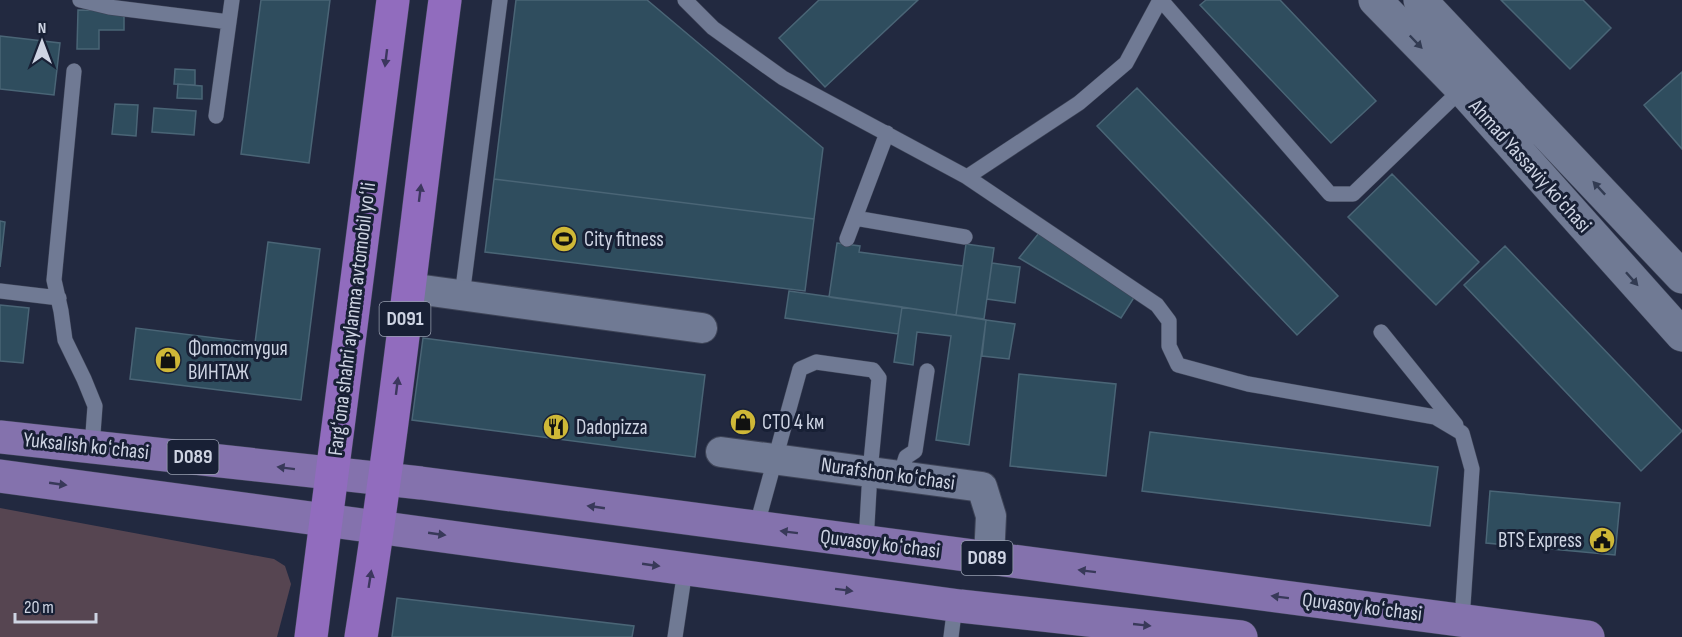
<svg xmlns="http://www.w3.org/2000/svg" width="1682" height="637" viewBox="0 0 1682 637" font-family="'Sofia Sans Condensed',sans-serif">
<style>
.green{fill:#564551}
.building{fill:#2f4d5e;stroke:#4a6576;stroke-width:1.5}
.lines{fill:none;stroke-linecap:round;stroke-linejoin:round}
.lane-casing{stroke:#3e4457;stroke-width:16}
.street-casing{stroke:#3e4457;stroke-width:32}
.secondary-casing{stroke:#3e4457;stroke-width:34}
.primary-casing{stroke:#3e4457;stroke-width:34}
.highway-casing{stroke:#3e4457;stroke-width:34}
.lane{stroke:#707a94;stroke-width:15}
.street{stroke:#707a94;stroke-width:30}
.secondary{stroke:#707a94;stroke-width:33}
.primary{stroke:#8472ad;stroke-width:33}
.highway{stroke:#916cbe;stroke-width:33}
.oneway{fill:#323b52}
.oneway2{fill:#3c375e}
.oneway3{fill:#383959}
.labels{text-anchor:middle;dominant-baseline:central;stroke-width:6;stroke-linejoin:round;paint-order:stroke}
.shield{fill:#182035;stroke:#979eaf;stroke-width:1.5}
.shield-label{font-size:20px;font-weight:bold;fill:#ced4e3}
.street-label{font-size:21px;fill:#ced4e3;stroke:#182035}
.poi-label{font-size:21px;fill:#ced4e3;stroke:#182035;text-anchor:start}
</style>
<rect width="100%" height="100%" fill="#222940"/>
<path class="green" d="M0 508 274 559 285 566 291 584 277 637H0Z"/>
<path class="building" d="M261 0H330L309 163 241 154Z
M516 0H647L823 148 814 219 494 179Z
M819 0H918L825 87 779 38Z
M1206 0H1280L1376 101 1331 143 1200 5Z
M1501 0H1583L1611 28 1570 69Z
M78 10 124 11V30H99V49H77Z
M0 36 60 43 54 95 0 89Z
M175 69 195 70V85L174 84Z
M1682 72V149L1644 105Z
M178 84 202 86V99L177 98Z
M1137 88 1338 296 1297 335 1097 126Z
M115 104 138 105 136 136 112 134Z
M154 108 196 111 194 135 152 132Z
M1392 174 1479 262 1436 305 1348 217Z
M494 179 814 219 805 291 485 252Z
M0 221 5 222 0 267Z
M1039 233 1135 296 1121 318 1019 258Z
M268 242 320 249 301 400 130 379 136 328 255 343Z
M837 243 860 246 859 252 963 266 956 315 829 297Z
M966 244 994 248 984 319 956 315Z
M1505 246 1682 431 1641 471 1464 285Z
M992 263 1020 267 1015 303 987 299Z
M789 291 902 307 898 334 785 318Z
M0 305 29 308 23 363 0 361Z
M902 307 986 320 969 445 936 440 951 336 917 332 913 365 894 362Z
M986 320 1015 324 1009 359 982 356Z
M423 338 705 375 695 457 412 420Z
M1019 374 1116 384 1106 476 1010 466Z
M1150 432 1438 467 1430 526 1142 491Z
M1490 491 1620 503 1615 555 1486 543Z
M397 598 634 626 632 637H392Z"/>
<g class="lines">
<defs>
<path id="lane" d="M80 0 109 7 229 22
M685 0 713 28 783 78 967 177 1157 305 1169 321V346L1178 365 1248 384 1435 417 1462 433 1472 469 1462 620
M1161 0 1330 194H1353L1462 89
M74 71 54 280 61 311 65 340 84 379 95 406 92 447
M216 116 232 0
M967 177 1079 103 1126 63 1160 0
M855 218 965 237
M847 239 887 133
M0 291 59 298
M462 296 500 0
M1381 332 1456 425
M900 476 906 457 915 451 927 371
M756 528 800 369 816 362 873 370 879 378 870 472 866 542
M675 637 685 570
M951 637 955 605"/>
<path id="street" d="M409 288 702 328
M721 452 982 487 991 516 989 558"/>
<path id="secondary" d="M1375 0 1462 89 1682 335
M1420 0 1682 277"/>
<path id="primary" d="M0 437 421 483 1588 637
M0 476 960 606 1241 637"/>
<path id="highway" d="M311 637 393 0
M361 637C395 426 417 212 445 0"/>
</defs>
<use href="#lane" class="lane-casing"/>
<use href="#street" class="street-casing"/>
<use href="#secondary" class="secondary-casing"/>
<use href="#primary" class="primary-casing"/>
<use href="#highway" class="highway-casing"/>
<use href="#lane" class="lane"/>
<use href="#street" class="street"/>
<use href="#secondary" class="secondary"/>
<use href="#primary" class="primary"/>
<use href="#highway" class="highway"/>
</g>
<defs><path id="oneway-solid" d="M-6-.8H1V-3.2L6.5 0L1 3.2V.8H-6Z" transform="scale(1.5)"/></defs>
<g class="oneway">
<use href="#oneway-solid" transform="translate(1416 42) rotate(46)"/>
<use href="#oneway-solid" transform="translate(1599 188) rotate(-133)"/>
<use href="#oneway-solid" transform="translate(1632 279) rotate(48)"/>
</g>
<g class="oneway2">
<use href="#oneway-solid" transform="translate(386 58) rotate(97)"/>
<use href="#oneway-solid" transform="translate(420 193) rotate(-83)"/>
<use href="#oneway-solid" transform="translate(397 386) rotate(-83)"/>
<use href="#oneway-solid" transform="translate(370 579) rotate(-81)"/>
</g>
<g class="oneway3">
<use href="#oneway-solid" transform="translate(286 468) rotate(-173)"/>
<use href="#oneway-solid" transform="translate(58 484) rotate(8)"/>
<use href="#oneway-solid" transform="translate(596 507) rotate(-172)"/>
<use href="#oneway-solid" transform="translate(789 532) rotate(-173)"/>
<use href="#oneway-solid" transform="translate(437 534) rotate(8)"/>
<use href="#oneway-solid" transform="translate(651 565) rotate(8)"/>
<use href="#oneway-solid" transform="translate(1087 571) rotate(-173)"/>
<use href="#oneway-solid" transform="translate(844 590) rotate(7)"/>
<use href="#oneway-solid" transform="translate(1280 597) rotate(-173)"/>
<use href="#oneway-solid" transform="translate(1142 625) rotate(6)"/>
</g>
<defs>
<symbol id="stadium-disc" viewBox="-11 -11 22 22"><circle r="9.5" fill="#cfb837" stroke="#182035"/><path d="M0-5a6.5 5 0 1 0 0 10a6.5 5 0 1 0 0-10ZM-3.5-1.8h7v3.6h-7Z" fill="#111"/></symbol>
<symbol id="shop-disc" viewBox="-11 -11 22 22"><circle r="9.5" fill="#cfb837" stroke="#182035"/><path d="M-5-2.5h2.3a2.7 3.5 0 0 1 5.4 0H5L5.5 6h-11ZM-1.5-2.5h3a1.5 2.3 0 0 0-3 0Z" fill="#111"/></symbol>
<symbol id="restaurant-disc" viewBox="-11 -11 22 22"><circle r="9.5" fill="#cfb837" stroke="#182035"/><path d="M-5-6h1v4h1v-4h1v4h1v-4h1v5L-1.5 .5V6h-2V.5L-5-1ZM5-6V6H3V1.5H1.5Q1.5-4 5-6Z" fill="#111"/></symbol>
<symbol id="civic-disc" viewBox="-11 -11 22 22"><circle r="9.5" fill="#cfb837" stroke="#182035"/><path d="M-.6-6.5H3V-4.5H.6V-3L4-1V1h2V6H-6V1h2V-1L-.6-3ZM-1.2 2.5V6h2.4V2.5Z" fill="#111"/></symbol>
</defs>
<g fill-rule="evenodd">
<use href="#stadium-disc" x="549" y="224" width="30" height="30"/>
<use href="#shop-disc" x="153" y="345" width="30" height="30"/>
<use href="#shop-disc" x="728" y="407" width="30" height="30"/>
<use href="#restaurant-disc" x="541" y="412" width="30" height="30"/>
<use href="#civic-disc" x="1587" y="525" width="30" height="30"/>
</g>
<g class="labels">
<g class="shield">
<rect x="379.5" y="302" width="51" height="34" rx="4.5"/>
<rect x="167.5" y="440" width="51" height="34" rx="4.5"/>
<rect x="961.5" y="541" width="51" height="34" rx="4.5"/>
</g>
<g class="shield-label">
<text x="405" y="319">D091</text>
<text x="193" y="457">D089</text>
<text x="987" y="558">D089</text>
</g>
<g class="street-label">
<text transform="translate(1530 166) rotate(48)">Ahmad Yassaviy ko'chasi</text>
<text transform="translate(352 319) rotate(-83)">Fargʻona shahri aylanma avtomobil yoʻli</text>
<text transform="translate(86 446) rotate(6)">Yuksalish koʻchasi</text>
<text transform="translate(888 474) rotate(8)">Nurafshon koʻchasi</text>
<text transform="translate(880 544) rotate(7)">Quvasoy koʻchasi</text>
<text transform="translate(1362 607) rotate(7)">Quvasoy koʻchasi</text>
</g>
<g class="poi-label">
<text x="584" y="239">City fitness</text>
<text x="188" y="348">Фотостудия<tspan x="188" dy="24">ВИНТАЖ</tspan></text>
<text x="762" y="422">СТО 4 км</text>
<text x="576" y="427">Dadopizza</text>
<text x="1582" y="540" text-anchor="end">BTS Express</text>
</g>
</g>
<g transform="translate(42 42)" stroke="#182035" stroke-width="4.5" paint-order="stroke">
<path d="M0-4.5L10 22L0 15L-10 22Z" fill="#ced4e3"/>
<text y="-9" font-size="16" font-weight="bold" text-anchor="middle" fill="#ced4e3">N</text>
</g>
<path d="M15 613v9h81v-9" fill="none" stroke="#ced4e3" stroke-width="3"/>
<text x="24" y="613" font-size="18" fill="#ced4e3" stroke="#182035" stroke-width="4.5" paint-order="stroke">20 m</text>
</svg>
